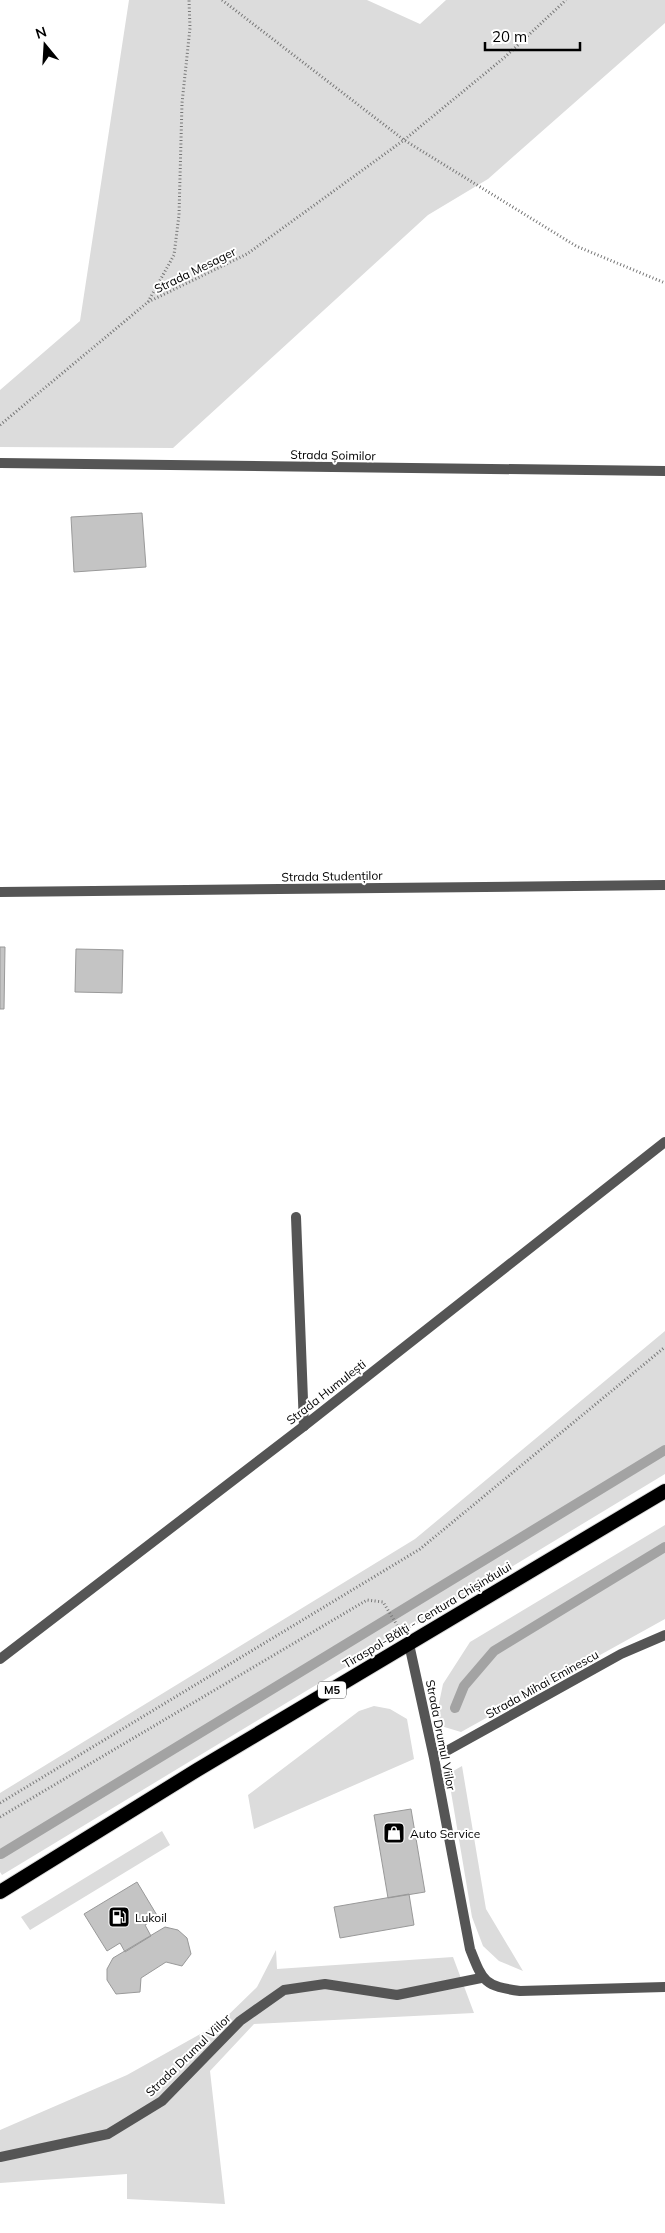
<svg xmlns="http://www.w3.org/2000/svg" width="665" height="2233" viewBox="0 0 665 2233" font-family="Mulish,sans-serif">
  <rect width="100%" height="100%" fill="#fff"/>
  <path fill="#dcdcdc" d="M129 0H367L420 24 446 0H665V23L488 179 428 215 173 448 0 447V390L80 321Z
    M665 1331V1474L2 1875 0 1872V1793L415 1539Z
    M665 1525V1619L461 1732 441 1726 437 1713 443 1684 470 1642Z
    M374 1706 390 1709 407 1719 414 1759 254 1829 248 1795 359 1711Z
    M462 1766 486 1909 523 1971 499 1961 483 1946 472 1917 448 1774Z
    M162 1831 170 1845 30 1930 21 1917Z
    M276 1950 277 1969 453 1957 474 2013 254 2024 210 2071 225 2204 127 2199V2174L0 2183V2130L127 2075 220 2023 257 1987Z"/>
  <g fill="none" stroke-linecap="round" stroke-linejoin="round">
    <path stroke="#a3a3a3" stroke-width="10" d="M455 1708 464 1686 494 1651 665 1547
      M1 1854 665 1450"/>
  </g>
  <path fill="#c4c4c4" stroke="#999" d="M142 513 146 567 74 572 71 517Z
    M0 947H5L4 1009H0Z
    M76 949 123 950 122 993 75 992Z
    M411 1809 425 1892 388 1898 374 1815Z
    M137 1882 158 1917 145 1925 151 1936 125 1952 120 1943 107 1951 84 1914Z
    M409 1894 414 1925 340 1938 334 1907Z
    M165 1927 178 1930 187 1938 191 1954 182 1966 166 1962 141 1978 140 1992 116 1994 107 1980V1969L113 1958Z"/>
  <g fill="none" stroke-linecap="round" stroke-linejoin="round">
    <g stroke="#dbdbdb" stroke-width="16">
      <path id="trunk" d="M0 1892 197 1770 665 1491"/>
    </g>
    <path stroke="#777" stroke-width="3" stroke-dasharray="1 2.5" stroke-linecap="butt" d="M222 0 404 140 576 246 665 283
      M148 302 174 255 179 215 182 103 190 28 189 0
      M0 425 148 302 247 254 404 140 505 57 566 0
      M0 1803 420 1549 665 1347
      M0 1817 367 1600 383 1602 397 1625"/>
    <path stroke="#555" stroke-width="10" d="M296 1217 304 1426
      M0 2157 108 2134 162 2101 240 2021 284 1990 325 1984 397 1995 481 1978"/>
    <path stroke="#555" stroke-width="10" d="M0 463 665 471
      M0 892 665 885
      M409 1644 434 1758 470 1949C483 1982 484 1986 520 1991L665 1987
      M0 1659 304 1426 665 1142
      M434 1758 621 1654 665 1635"/>
    <use href="#trunk" stroke="#000" stroke-width="14"/>
  </g>
  <defs>
    <g id="shop-square" transform="scale(1.125)"><rect x="-9" y="-9" width="18" height="18" rx="4" fill="#000" stroke="#fff"/><path d="M-5-2.5h2.3a2.7 3.5 0 0 1 5.4 0H5L5.5 6h-11ZM-1.5-2.5h3a1.5 2.3 0 0 0-3 0Z" fill="#fff"/></g>
    <g id="fuel-square" transform="scale(1.125)"><rect x="-9" y="-9" width="18" height="18" rx="4" fill="#000" stroke="#fff"/><path d="M-5.5-6h7V0h2V4h1.3V-2.5L3-4.5l.8-.8L6-3V5H2.5V1h-1V6h-7ZM-4.2-4.7v3.2H.2V-4.7Z" fill="#fff"/></g>
  </defs>
  <g fill-rule="evenodd">
    <use href="#shop-square" x="394" y="1833"/>
    <use href="#fuel-square" x="119" y="1917"/>
  </g>
  <g text-anchor="middle" dominant-baseline="central" stroke-width="4" stroke-linejoin="round" paint-order="stroke">
    <rect fill="#fff" stroke="#4c4c4c" stroke-width="1" x="318" y="1681.5" width="28" height="17" rx="4"/>
    <g font-size="11" font-weight="bold" fill="#000">
      <text x="332" y="1690">M5</text>
    </g>
    <g font-size="12" fill="#000" stroke="#fff">
      <text transform="translate(195 270) rotate(-26)">Strada Mesager</text>
      <text transform="translate(333 455) rotate(1)">Strada Șoimilor</text>
      <text transform="translate(332 876) rotate(-1)">Strada Studenților</text>
      <text transform="translate(326 1392) rotate(-38)">Strada Humulești</text>
      <text transform="translate(427 1615) rotate(-31)">Tiraspol-Bălţi - Centura Chișinăului</text>
      <text transform="translate(542 1684) rotate(-29)">Strada Mihai Eminescu</text>
      <text transform="translate(441 1735) rotate(79)">Strada Drumul Viilor</text>
      <text transform="translate(188 2055) rotate(-44)">Strada Drumul Viilor</text>
    </g>
    <g font-size="12" fill="#000" stroke="#fff" text-anchor="start">
      <text x="410" y="1833">Auto Service</text>
      <text x="135" y="1917">Lukoil</text>
    </g>
  </g>
  <g transform="translate(45 45) rotate(342)" stroke="#ffffff" stroke-width="4" paint-order="stroke">
  <path d="M0-4L9 19L0 12L-9 19Z" fill="#000000"/>
  <text y="-8" font-size="14" font-weight="bold" text-anchor="middle" fill="#000000">N</text>
  </g>
  <path d="M485 42v8h95v-8" fill="none" stroke="#000000" stroke-width="2.5"/>
  <text x="492" y="42" font-size="15" fill="#000000" stroke="#ffffff" stroke-width="4" paint-order="stroke">20 m</text>
</svg>
